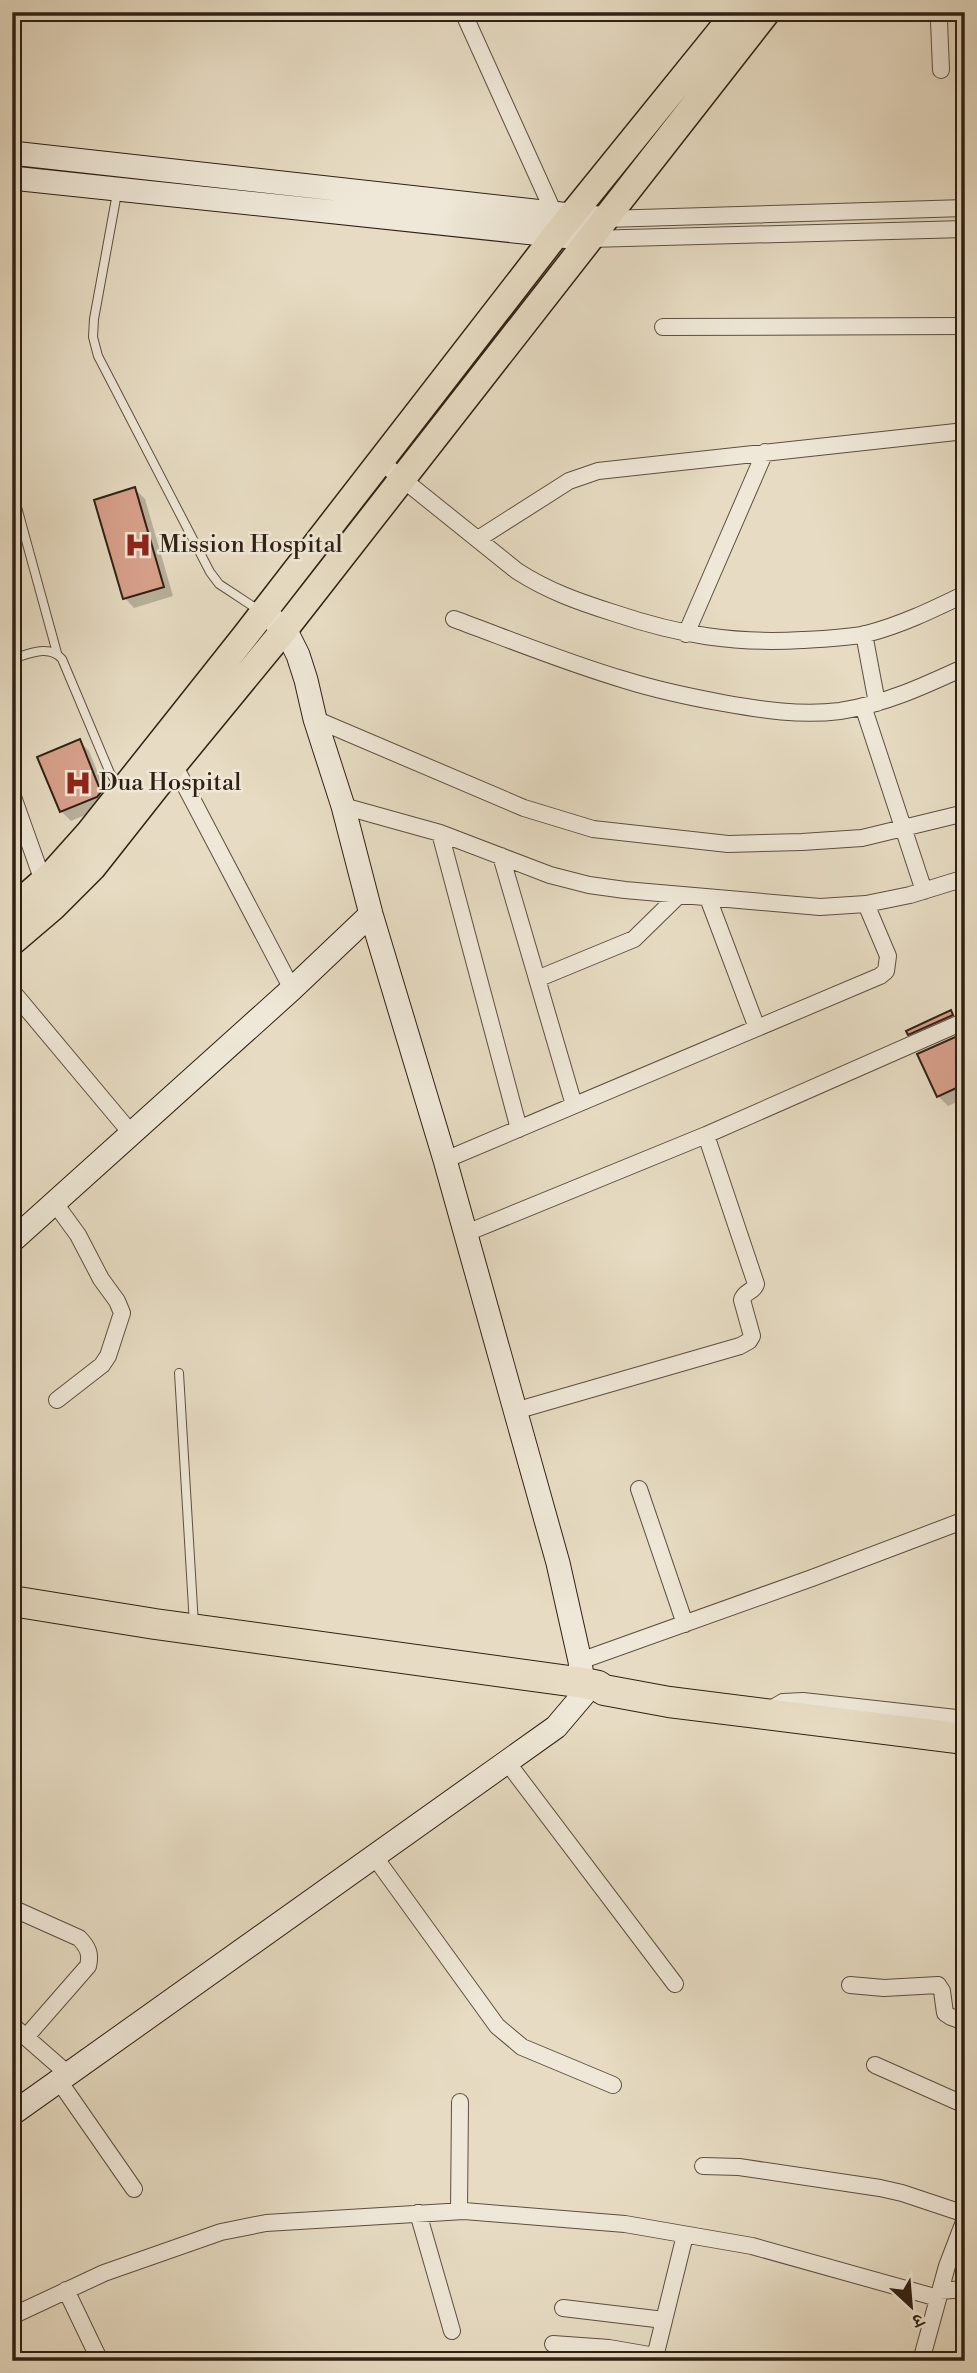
<svg xmlns="http://www.w3.org/2000/svg" width="977" height="2373" viewBox="0 0 977 2373" font-family="'Libre Bodoni','Noto Serif Devanagari',serif">
  <rect width="100%" height="100%" fill="#e7dcc3"/>
  <filter id="stains"><feTurbulence type="fractalNoise" baseFrequency=".00286" numOctaves="4"/><feColorMatrix values="0 0 0 0 .2 0 0 0 0 .09 0 0 0 0 .02 0 0 0 .5 -.17"/></filter>
  <radialGradient id="worn" r=".72"><stop offset=".6" stop-color="#630" stop-opacity="0"/><stop offset="1" stop-color="#630" stop-opacity=".3"/></radialGradient>
  <path fill="#0003" d="M135 489 145 499 173 596 134 608 125 598Z
    M79 741 89 751 110 803 107 806 71 821 61 811Z
    M950 1012 960 1022 919 1044 909 1034Z
    M961 1036 965 1039V1098L948 1106 938 1096Z"/>
  <path fill="#d8a18c" stroke="#302013" stroke-width="2" d="M135 487 164 587 123 599 94 500Z
    M80 739 101 792 97 797 60 812 37 757Z
    M951 1010 953 1015 908 1035 906 1031Z
    M962 1034 965 1040V1084L937 1097 917 1054Z"/>
  <g fill="none" stroke-linecap="round" stroke-linejoin="round">
    <g stroke="#5e4f3f" stroke-width="10">
      <path id="lane" d="M117 193 94 319 93 337 98 356 210 572 219 584 260 611
        M12 489 57 653
        M12 659C29 654 49 644 62 659L110 773 121 788
        M964 1362 965 1364
        M179 1373 194 1625"/>
    </g>
    <g stroke="#5e4f3f" stroke-width="18">
      <path id="street" d="M463 12 554 213
        M936 12 939 21 941 70
        M606 219 965 208
        M590 239 965 229
        M663 327 965 326
        M380 461 517 571C548 591 579 602 614 613 679 635 734 644 802 640 823 639 846 638 866 634 901 625 932 610 965 594
        M478 539 569 481 598 471 965 431
        M454 619C511 640 567 663 625 680 657 690 690 697 723 703 762 710 801 716 840 711 885 704 924 686 965 667
        M686 634 765 452
        M864 634 877 703
        M863 706 924 891
        M315 719 524 808 593 829 728 844 802 842 862 838 965 813
        M171 759 292 989
        M12 794 43 881 48 886
        M343 806 440 833 550 875 589 885 625 890 820 907 866 904 910 895 965 878
        M440 833 519 1129
        M501 856 574 1105
        M708 898 757 1028
        M537 979 634 939 679 895
        M12 991 131 1133
        M445 1160 880 976 886 971 888 956 866 904
        M54 1202 78 1235 101 1279 117 1301 122 1313 108 1356 102 1365 57 1400
        M464 1234 706 1135 965 1021
        M515 1411 740 1346 749 1341 752 1336 742 1300C744 1291 754 1292 756 1284L706 1135
        M639 1489 685 1624
        M580 1661 812 1578 965 1520
        M771 1709 783 1702 803 1701 965 1719
        M507 1762 675 1984
        M374 1856 497 2026 522 2047 613 2085
        M12 1908 79 1938C88 1947 91 1954 88 1966L26 2037
        M850 1985 884 1988 938 1985 942 1991 945 2013 951 2017 965 2022
        M12 2025 68 2074
        M875 2065 965 2105
        M59 2081 134 2189
        M703 2166 739 2167 880 2188 902 2193 965 2214
        M459 2211 460 2102
        M418 2213 452 2331
        M66 2290 100 2361
        M940 2291 965 2289
        M563 2308 664 2320
        M12 2316 104 2273 221 2232 266 2223 464 2211 625 2224 752 2246 938 2298
        M553 2344 609 2348 655 2356
        M654 2361 685 2235
        M921 2361 947 2266 965 2219"/>
    </g>
    <g stroke="#302013" stroke-width="25">
      <path id="secondary" d="M12 153 606 219
        M12 178 590 239
        M12 1241 292 989 371 914
        M12 2114 556 1727 584 1694 580 1661 558 1563 445 1160 371 914 343 806 315 719 306 680 298 655 285 629 263 612"/>
    </g>
    <g stroke="#302013" stroke-width="29">
      <path id="primary" d="M12 909 54 872 88 834 245 636 554 237 736 12
        M12 942 53 907 93 867 175 763 285 629 767 12"/>
    </g>
    <g stroke="#302013" stroke-width="32">
      <path id="highway" d="M12 1601 155 1624 584 1683 598 1686 604 1690 669 1702 965 1739"/>
    </g>
    <use href="#lane" stroke="#efe8d8" stroke-width="8"/>
    <use href="#street" stroke="#efe8d8" stroke-width="16"/>
    <use href="#secondary" stroke="#efe8d8" stroke-width="23"/>
    <use href="#primary" stroke="#e7dcc3" stroke-width="26"/>
    <use href="#highway" stroke="#e7dcc3" stroke-width="30"/>
  </g>
  <defs>
    <g id="hospital-bare" transform="scale(2.1)"><path d="M-5-5h3v3.5h4V-5h3V5h-3V1.5h-4V5h-3Z" fill="#8f2418" stroke="#efe8d8" stroke-width="2.5" paint-order="stroke"/></g>
  </defs>
  <g fill-rule="evenodd">
    <use href="#hospital-bare" x="138" y="545"/>
    <use href="#hospital-bare" x="78" y="783"/>
  </g>
  <g text-anchor="middle" dominant-baseline="central" stroke-width="5" stroke-linejoin="round" paint-order="stroke">
    <g font-size="24" fill="#302013" stroke="#efe8d8" text-anchor="start">
      <text x="159" y="545">Mission Hospital</text>
      <text x="99" y="783">Dua Hospital</text>
    </g>
  </g>
  <rect width="977" height="2373" fill="none" stroke="#e7dcc3" stroke-width="42"/>
  <rect x="14" y="14" width="949" height="2345" fill="none" stroke="#302013" stroke-width="3.5"/>
  <rect x="21" y="21" width="935" height="2331" fill="none" stroke="#302013" stroke-width="2"/>
  <g transform="translate(911 2306) rotate(154)" stroke="#efe8d8" stroke-width="5" paint-order="stroke">
  <path d="M0-5L12 26L0 18L-12 26Z" fill="#302013"/>
  <text y="-10" font-size="19" font-weight="bold" text-anchor="middle" fill="#302013">उ</text>
  </g>
  <rect width="100%" height="100%" filter="url(#stains)"/>
  <rect width="100%" height="100%" fill="url(#worn)"/>
</svg>
